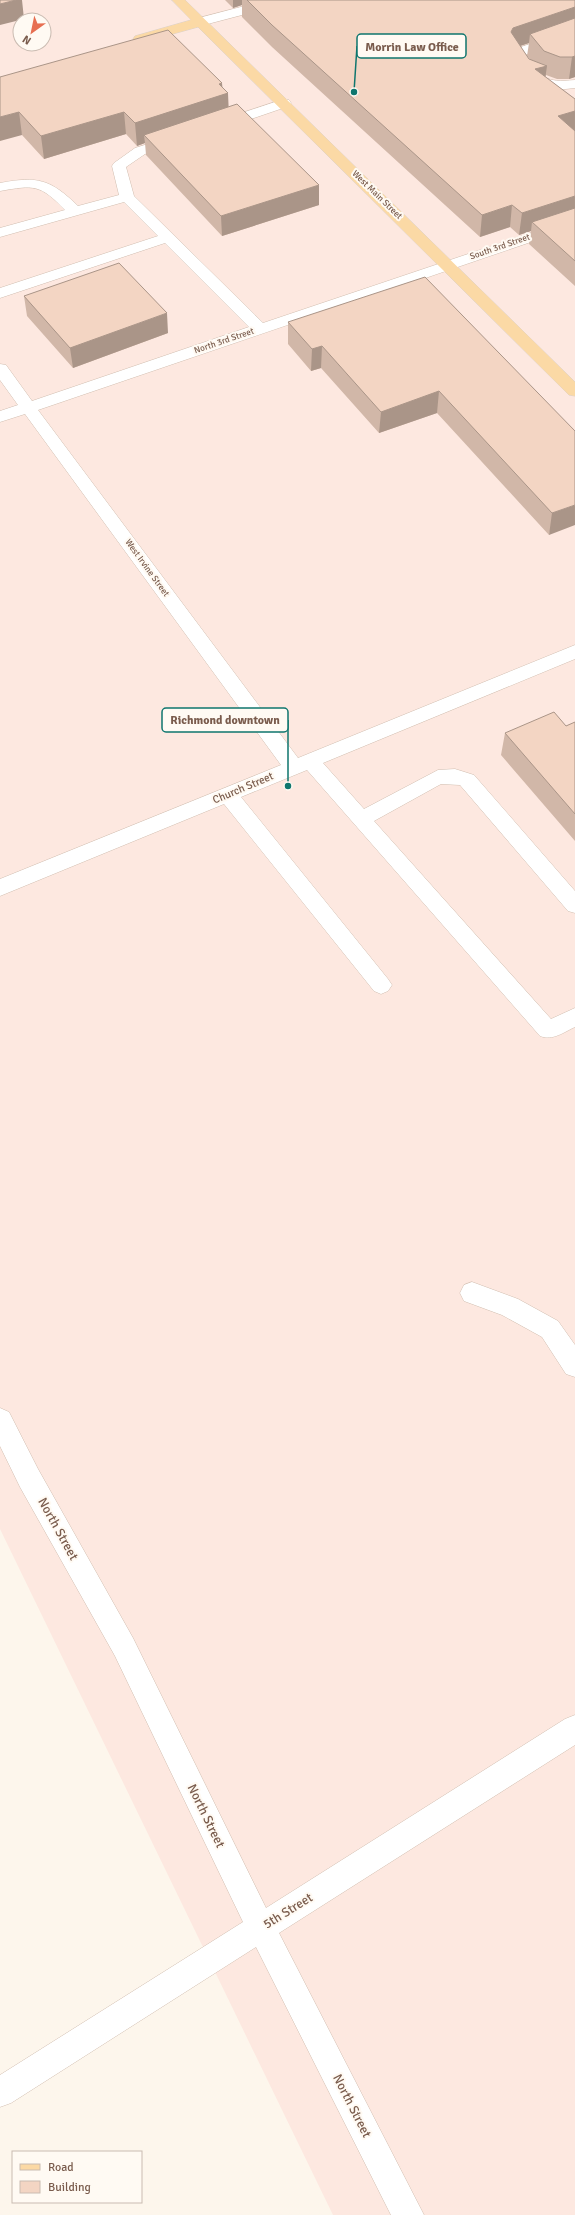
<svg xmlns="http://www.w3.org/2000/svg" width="575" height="2215" viewBox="0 0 575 2215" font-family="Signika,sans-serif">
  <rect width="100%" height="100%" fill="#fdf6ec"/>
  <path fill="#fde8e0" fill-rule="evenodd" d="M0 0H575V2215H333L0 1529ZM20 20H44V44H20Z"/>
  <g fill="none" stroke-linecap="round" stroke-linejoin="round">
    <g stroke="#d1beb0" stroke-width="1">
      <path id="minor" d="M268 0H289L288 3 200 26 193 22 195 19Z
        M575 29V37L525 55C541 78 545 83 575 80V88L556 90 528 80 510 53 512 50Z
        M284 99 289 100 291 103 289 106 225 128 220 129 213 125 215 122Z
        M174 136 179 137 181 140 179 143 145 154 126 167 134 196 263 323 575 218V227L38 410 298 758 575 645V659L323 763 364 809 438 770 455 769 474 775 575 891V913L568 911 460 785 441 784 374 821 551 1019 575 1008V1027C564 1032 553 1041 540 1036L307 770 241 797 388 979 392 985 388 991 381 994 374 991 224 804 0 896V879L281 765 25 414 0 422V411L18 405 0 380V364L6 365 32 401 249 327 165 243 0 298V288L158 236 124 202 0 237V228L65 210C40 184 34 185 0 191V183C38 176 50 179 78 206L119 195 112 166 114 163 135 148Z
        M472 1282 518 1299 558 1321 575 1345V1377L566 1374 542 1337 502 1315 464 1301 460 1293 464 1285Z
        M0 1408 9 1412 38 1469 133 1638 266 1908 565 1719 575 1715V1745L279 1933 424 2215H391L256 1947 11 2103 0 2107V2075L243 1922 115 1656 20 1487 0 1446Z"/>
    </g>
    <g stroke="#dad1cd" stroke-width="1">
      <path id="major" d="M172 0H185L575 382V396L569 395 198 27 140 43 135 42 133 39 135 36 191 20Z"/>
    </g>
    <use href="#minor" fill="#fff" fill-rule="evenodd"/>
    <use href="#major" fill="#fbd9a5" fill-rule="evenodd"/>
  </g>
  <path fill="#d1b7a8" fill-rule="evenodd" d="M225 0H575V77L569 79H557L546 75 545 77 575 99V286L529 244 531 231 519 235 510 227 480 237 272 47 242 17V5L233 8ZM529 43 527 56 530 59H529L520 46Z
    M0 77 223 88 228 107 319 205 222 236 146 155 145 143 137 146 126 134 44 159 22 135Z
    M24 296 168 333 73 368 27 316Z
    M288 322 575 431 549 535 437 413 379 433 321 368 311 371 288 344Z
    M575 722V841L501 755 505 733 566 726Z"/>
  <path fill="#aa9588" d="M16 0H22L24 19 0 25V4Z
    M233 0H242V5L233 8Z
    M575 7V28L530 34 529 43 511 49V32L513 28Z
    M575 56V77L569 79 572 57Z
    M547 66 544 87 535 69Z
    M222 83 223 94 228 93 229 116 144 135 145 143 137 146 135 123 219 84Z
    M575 111V132L558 116Z
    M19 112 22 135 0 141V117Z
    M124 112 126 134 44 159 41 136Z
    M319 185V205L222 236 221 216Z
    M575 196V217L532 222 531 231 519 235 522 213Z
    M512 205 510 227 480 237 482 215Z
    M167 313 168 333 73 368 70 348Z
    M322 346 321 368 311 371 312 349Z
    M439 391 437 413 379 433 381 412Z
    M575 505V525L549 535 552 513Z"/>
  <path fill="#f3d5c3" stroke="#aa9588" d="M0 0H16L0 4Z
    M247 0H575V7L513 28 511 32 529 59 547 66 535 69 575 99V111L558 116 575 131V196L522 213 512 205 482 215 272 25Z
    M575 18V56L572 57H560L544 51 530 34Z
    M168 30 222 83 219 84 228 93 135 123 124 112 41 136 19 112 0 117V77Z
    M237 104 319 185 221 216 144 135Z
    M575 208V261L532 222Z
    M119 263 167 313 70 348 24 296Z
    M425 277 575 431V505L552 513 439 391 381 412 322 346 312 349 288 322Z
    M554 712 566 726 575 722V814L505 733Z"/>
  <g text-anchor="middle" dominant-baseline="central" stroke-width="4" stroke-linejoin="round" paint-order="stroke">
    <g font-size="9" fill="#7a5c4d" stroke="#fffaf3">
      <text transform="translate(377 195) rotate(44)">West Main Street</text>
      <text transform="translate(500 247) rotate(-19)">South 3rd Street</text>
      <text transform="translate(224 341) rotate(-19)">North 3rd Street</text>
      <text transform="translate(147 568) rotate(54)">West Irvine Street</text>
    </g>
    <g font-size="11" fill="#7a5c4d" stroke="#fffaf3">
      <text transform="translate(243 788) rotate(-23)">Church Street</text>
    </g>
    <g font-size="13" fill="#7a5c4d" stroke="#fffaf3">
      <text transform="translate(58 1529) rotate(61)">North Street</text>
      <text transform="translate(206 1816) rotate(64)">North Street</text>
      <text transform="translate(288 1911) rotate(-32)">5th Street</text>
      <text transform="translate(352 2106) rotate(63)">North Street</text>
    </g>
  </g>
  <path fill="none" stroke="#0f766e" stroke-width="1.5" d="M354 92L357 46M288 786L288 720"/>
  <g fill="#0f766e" stroke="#fffaf3" stroke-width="1.5">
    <circle cx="354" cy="92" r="4"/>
    <circle cx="288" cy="786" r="4"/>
  </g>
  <g fill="#fffaf3" stroke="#0f766e" stroke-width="1.5">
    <rect x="357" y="34" width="109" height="24" rx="4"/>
    <rect x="162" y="708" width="126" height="24" rx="4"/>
  </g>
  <g font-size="12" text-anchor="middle" font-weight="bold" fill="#7a5c4d">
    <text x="412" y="51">Morrin Law Office</text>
    <text x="225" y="724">Richmond downtown</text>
  </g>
  <rect x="12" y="2151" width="130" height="52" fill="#fffaf3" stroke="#cabbb1"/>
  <rect x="20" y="2164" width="20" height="6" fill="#fbd9a5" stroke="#cabbb1"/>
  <text x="48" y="2171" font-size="12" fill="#7a5c4d">Road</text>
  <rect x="20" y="2181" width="20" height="12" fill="#f3d5c3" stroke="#cabbb1"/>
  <text x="48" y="2191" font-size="12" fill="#7a5c4d">Building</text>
  <g transform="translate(32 32) rotate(213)"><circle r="19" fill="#fffaf3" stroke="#cabbb1"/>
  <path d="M0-3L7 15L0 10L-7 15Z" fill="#e76f51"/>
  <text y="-6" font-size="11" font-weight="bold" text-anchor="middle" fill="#7a5c4d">N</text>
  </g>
</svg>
